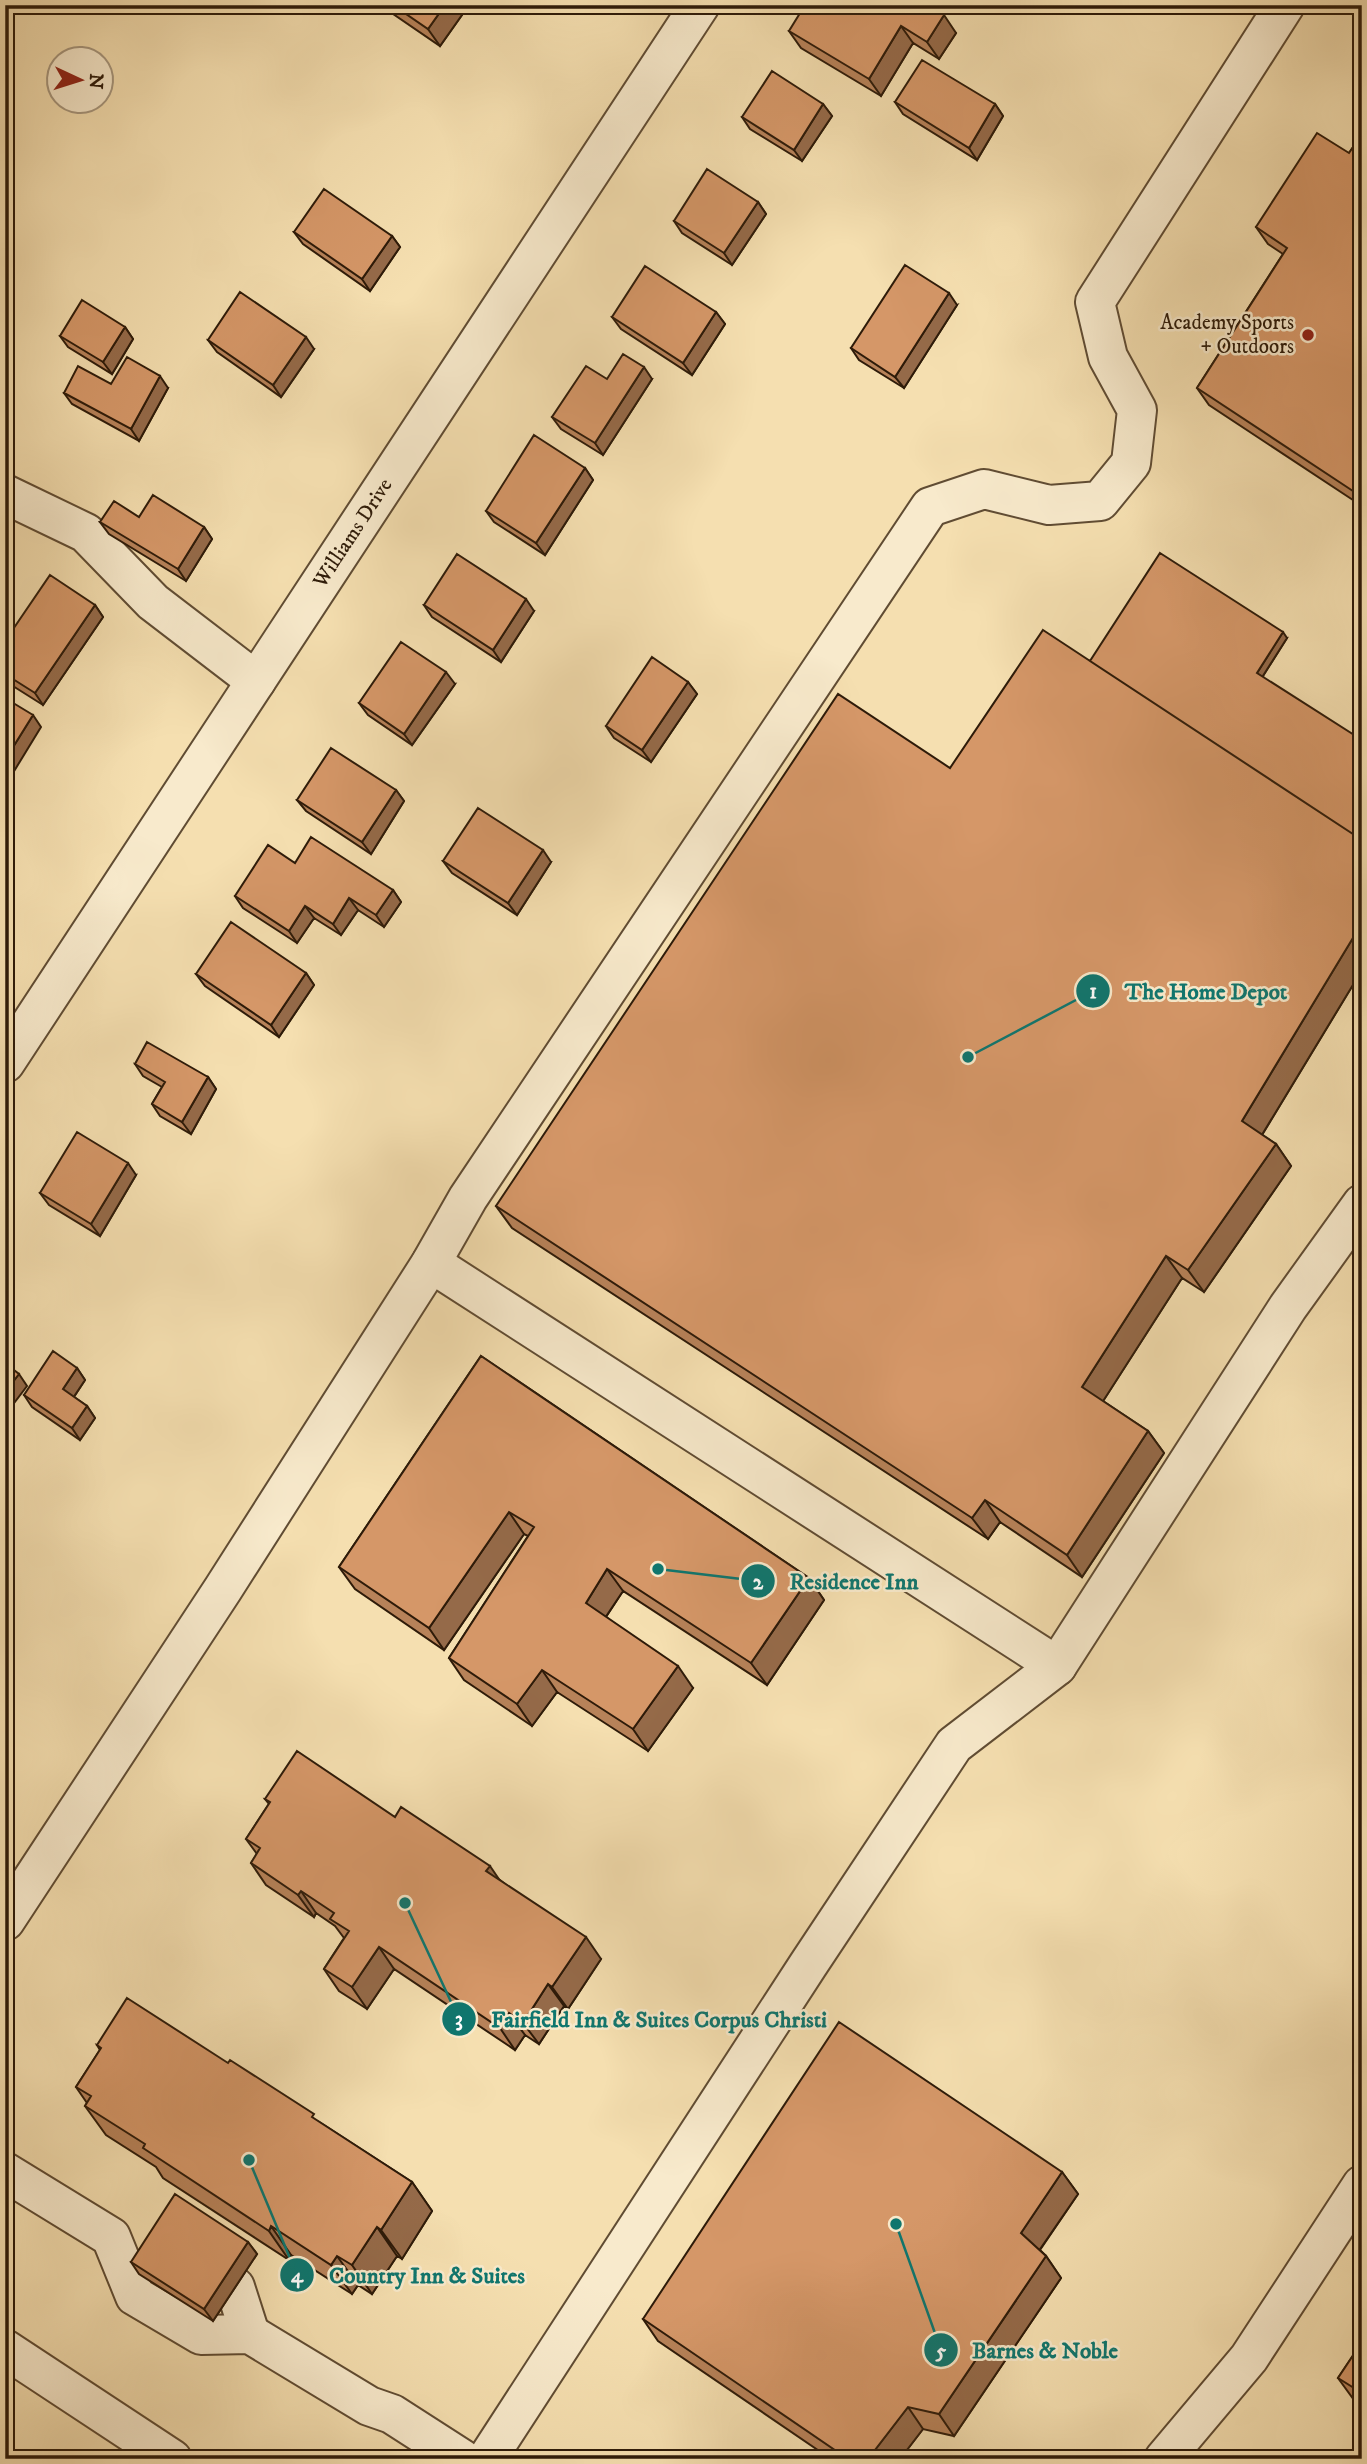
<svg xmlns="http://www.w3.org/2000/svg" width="1367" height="2464" viewBox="0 0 1367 2464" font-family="'IM FELL DW Pica',serif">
  <rect width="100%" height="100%" fill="#f5dfb0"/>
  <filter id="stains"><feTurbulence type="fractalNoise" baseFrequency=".00286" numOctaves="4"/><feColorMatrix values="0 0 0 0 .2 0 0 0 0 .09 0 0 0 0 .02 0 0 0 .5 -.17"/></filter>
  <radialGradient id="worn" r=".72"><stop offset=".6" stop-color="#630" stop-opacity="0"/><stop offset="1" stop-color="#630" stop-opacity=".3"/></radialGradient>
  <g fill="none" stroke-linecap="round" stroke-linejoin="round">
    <g stroke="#604c33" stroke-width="42">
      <g id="minor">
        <path d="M5 494 86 533 153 602 256 681"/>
        <path id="s1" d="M5 1063 700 5"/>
        <path d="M431 1263 1057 1666"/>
        <path d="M5 1921 223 1589 431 1263 468 1198 930 507 984 489 1049 505 1100 501 1131 463 1137 410 1108 357 1095 302 1285 5"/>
        <path d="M5 2172 111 2237 135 2296 201 2335 250 2334 369 2406 392 2414 462 2459"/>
        <path d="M235 2287 250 2334"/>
        <path d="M5 2349 172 2459"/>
        <path d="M487 2459 808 1965 954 1745 1057 1666 1288 1307 1362 1204"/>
        <path d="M1164 2459 1249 2358 1362 2185"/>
      </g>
    </g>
    <use href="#minor" stroke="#f8eacc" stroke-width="38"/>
  </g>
  <path fill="#b78259" stroke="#2e1b09" stroke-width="2" d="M380 5H469L440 46Z
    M933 9 956 33 939 59 913 43 881 96 801 48 789 31Z
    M895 102 995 104 1003 116 977 160 903 114Z
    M823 104 832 116 802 161 750 129 742 117Z
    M1362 134V506L1209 405 1197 388 1283 254 1268 244 1256 227 1349 153Z
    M758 202 766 214 732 265 682 233 674 221Z
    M294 232 392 236 400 247 370 291 303 244Z
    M957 305 904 388 859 360 851 348Z
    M716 312 725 324 692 375 621 329 612 317Z
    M125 327 133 339 112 374 68 347 60 336Z
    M208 340 314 349 281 397 217 352Z
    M607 379H652L603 455 561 429 552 417Z
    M111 384 168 388 139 441 72 404 64 393Z
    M585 468 593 480 545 555 494 522 486 511Z
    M100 522 204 527 212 539 186 581 109 534Z
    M95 605 103 617 43 705 5 681V641Z
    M424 605 534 611 501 662 432 617Z
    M1287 638 1263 676 1362 970 1262 1135 1276 1144 1291 1166 1204 1292 1182 1278 1103 1401 1148 1431 1164 1453 1082 1577 1000 1522 988 1539 512 1228 496 1206 950 768 1090 661Z
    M688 682 697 694 651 762 614 738 606 726Z
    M455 684 412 745 368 715 359 703Z
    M396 790 404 801 371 854 306 811 297 800Z
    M443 861 551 862 517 915 452 873Z
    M295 863 393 890 401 902 384 927 358 910 341 935 314 918 297 943 243 908 235 896Z
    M306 973 314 985 279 1037 205 986 196 974Z
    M135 1064 208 1077 216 1089 191 1134 160 1116 152 1104 162 1087 143 1076Z
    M136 1175 100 1236 49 1205 40 1193Z
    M481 1356 809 1578 824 1600 767 1685 623 1591 606 1617 693 1688 648 1751 557 1692 532 1726 464 1680 449 1658 528 1536 524 1534 444 1650 355 1589 339 1567Z
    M77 1368 85 1380 74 1397 87 1406 95 1418 80 1440 32 1407 24 1395Z
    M265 1799 395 1817 500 1880 601 1959 568 2009 564 2006 539 2044 525 2035 515 2050 394 1969 367 2009 339 1991 324 1969 344 1938 335 1926 316 1913 314 1917 266 1885 251 1863 257 1854 246 1839 269 1804Z
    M97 2045 319 2122 412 2182 432 2211 402 2259 397 2256 372 2294 358 2285 352 2294 291 2255 289 2260 163 2178 156 2167 106 2135 85 2106 87 2103 76 2087 100 2050Z
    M1062 2172 1078 2194 1040 2250 1046 2256 1061 2278 954 2436 923 2429 900 2459H831L658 2341 643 2319Z
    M248 2242 257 2254 213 2321 139 2274 131 2262Z
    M1362 2342V2405L1354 2400 1338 2378Z"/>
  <path fill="#956a49" stroke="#2e1b09" stroke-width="2" d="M445 5H469L440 46 428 29Z
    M944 15 956 33 939 59 927 42Z
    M901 26 913 43 881 96 869 79Z
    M823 104 832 116 802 161 794 150Z
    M995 104 1003 116 977 160 969 148Z
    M758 202 766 214 732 265 724 253Z
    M392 236 400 247 370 291 362 279Z
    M949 293 957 305 904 388 895 377Z
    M716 312 725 324 692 375 683 363Z
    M125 327 133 339 112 374 103 362Z
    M306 337 314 349 281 397 273 385Z
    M644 367 652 379 603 455 595 443Z
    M160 376 168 388 139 441 131 429Z
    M585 468 593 480 545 555 536 543Z
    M204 527 212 539 186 581 178 569Z
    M526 599 534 611 501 662 493 650Z
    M95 605 103 617 43 705 35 693Z
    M1283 632 1287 638 1261 679 1257 673Z
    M446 672 455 684 412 745 404 734Z
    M688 682 697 694 651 762 642 750Z
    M33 715 41 727 5 786V760Z
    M396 790 404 801 371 854 362 842Z
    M543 850 551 862 517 915 508 903Z
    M393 890 401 902 384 927 376 915Z
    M349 898 358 910 341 935 333 924Z
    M305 906 314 918 297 943 289 931Z
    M1362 923V970L1257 1143 1242 1121Z
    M306 973 314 985 279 1037 271 1025Z
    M208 1077 216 1089 191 1134 182 1122Z
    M1276 1144 1291 1166 1204 1292 1188 1270Z
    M128 1163 136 1175 100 1236 91 1224Z
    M1166 1256 1182 1278 1098 1409 1082 1387Z
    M77 1368 85 1380 71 1401 63 1389Z
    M19 1374 27 1386 5 1415V1392Z
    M87 1406 95 1418 80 1440 72 1428Z
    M1148 1431 1164 1453 1082 1577 1067 1555Z
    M985 1500 1000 1522 988 1539 972 1518Z
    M509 1512 524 1534 444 1650 429 1628Z
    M607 1569 623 1591 601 1624 586 1603Z
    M809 1578 824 1600 767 1685 751 1663Z
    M678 1666 693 1688 648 1751 633 1729Z
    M542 1670 557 1692 532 1726 517 1704Z
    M490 1866 505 1888 486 1871Z
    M301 1891 316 1913 314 1917 298 1895Z
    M586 1937 601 1959 568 2009 552 1987Z
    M379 1947 394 1969 367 2009 352 1987Z
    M548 1984 564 2006 539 2044 523 2023Z
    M509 2013 525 2035 515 2050 500 2028Z
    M1062 2172 1078 2194 1036 2255 1021 2233Z
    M412 2182 432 2211 402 2259 381 2230Z
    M271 2226 291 2255 289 2260 269 2231Z
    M377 2227 397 2256 372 2294 352 2265Z
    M248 2242 257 2254 213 2321 204 2309Z
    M337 2256 358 2285 352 2294 331 2265Z
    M1046 2256 1061 2278 954 2436 939 2414Z
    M908 2407 923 2429 900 2459H868Z"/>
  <path fill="#d59768" stroke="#2e1b09" stroke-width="2" d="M393 5H445L428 29Z
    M805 5H927L944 15 927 42 901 26 869 79 789 31Z
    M922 60 995 104 969 148 895 102Z
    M772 71 823 104 794 150 742 117Z
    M1317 133 1349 153 1362 134V497L1197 388 1287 248 1256 227Z
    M707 169 758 202 724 253 674 221Z
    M324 189 392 236 362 279 294 232Z
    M905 265 949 293 895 377 851 348Z
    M645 266 716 312 683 363 612 317Z
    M240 292 306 337 273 385 208 340Z
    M82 300 125 327 103 362 60 336Z
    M623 354 644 367 595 443 552 417 586 366 607 379Z
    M127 357 160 376 131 429 64 393 78 366 111 384Z
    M534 435 585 468 536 543 486 511Z
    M153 495 204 527 178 569 100 522 114 501 139 517Z
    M1160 553 1283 632 1257 673 1362 740V840L1090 661Z
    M457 554 526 599 493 650 424 605Z
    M50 575 95 605 35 693 5 674V641Z
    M1043 630 1362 840V923L1242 1121 1276 1144 1188 1270 1166 1256 1082 1387 1148 1431 1067 1555 985 1500 972 1518 496 1206 838 694 950 768Z
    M401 642 446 672 404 734 359 703Z
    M652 657 688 682 642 750 606 726Z
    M5 698 33 715 5 760Z
    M331 748 396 790 362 842 297 800Z
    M478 808 543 850 508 903 443 861Z
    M311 837 393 890 376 915 349 898 333 924 305 906 289 931 235 896 268 845 295 863Z
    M231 922 306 973 271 1025 196 974Z
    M147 1042 208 1077 182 1122 152 1104 165 1082 135 1064Z
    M77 1132 128 1163 91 1224 40 1193Z
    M53 1351 77 1368 63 1389 87 1406 72 1428 24 1395Z
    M481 1356 809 1578 751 1663 607 1569 586 1603 678 1666 633 1729 542 1670 517 1704 449 1658 534 1527 509 1512 429 1628 339 1567Z
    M5 1363 19 1374 5 1392Z
    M297 1751 395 1817 401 1807 490 1866 486 1871 586 1937 552 1987 548 1984 523 2023 509 2013 500 2028 379 1947 352 1987 324 1969 349 1931 330 1919 334 1913 301 1891 298 1895 251 1863 260 1848 246 1839 270 1802 265 1799Z
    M127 1998 228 2063 230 2060 314 2114 312 2117 412 2182 381 2230 377 2227 352 2265 337 2256 331 2265 271 2226 269 2231 143 2148 145 2144 85 2106 91 2096 76 2087 101 2048 97 2045Z
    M839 2022 1062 2172 1021 2233 1046 2256 939 2414 908 2407 868 2459H848L643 2319Z
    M175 2194 248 2242 204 2309 131 2262Z
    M1362 2342V2393L1338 2378Z"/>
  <circle fill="#8f2418" stroke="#f8eacc" stroke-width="2.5" cx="1308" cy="335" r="7"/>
  <g text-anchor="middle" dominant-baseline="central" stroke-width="5" stroke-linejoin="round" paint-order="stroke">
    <g font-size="21" fill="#2e1b09" stroke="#f8eacc" text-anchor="end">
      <text x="1294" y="323">Academy Sports<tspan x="1294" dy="24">+ Outdoors</tspan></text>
    </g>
    <g font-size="21" fill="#2e1b09" stroke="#f8eacc">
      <text stroke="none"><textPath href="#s1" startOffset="634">Williams Drive</textPath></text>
    </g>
  </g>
  <path fill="none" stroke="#0f766e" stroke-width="2.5" d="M968 1057L1093 991M658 1569L758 1581M405 1903L459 2019M249 2160L297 2275M896 2224L941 2350"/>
  <g fill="#0f766e" stroke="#f8eacc" stroke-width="2.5">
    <circle cx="968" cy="1057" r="7"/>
    <circle cx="658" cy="1569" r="7"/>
    <circle cx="405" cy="1903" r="7"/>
    <circle cx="249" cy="2160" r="7"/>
    <circle cx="896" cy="2224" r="7"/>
    <circle cx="1093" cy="991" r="18"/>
    <circle cx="758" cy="1581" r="18"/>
    <circle cx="459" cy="2019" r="18"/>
    <circle cx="297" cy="2275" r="18"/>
    <circle cx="941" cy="2350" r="18"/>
  </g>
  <g font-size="21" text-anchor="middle" font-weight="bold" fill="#fff">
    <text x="1093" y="998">1</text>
    <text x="758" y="1589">2</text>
    <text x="459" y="2026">3</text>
    <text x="297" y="2282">4</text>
    <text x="941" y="2358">5</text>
  </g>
  <g font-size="23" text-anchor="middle" font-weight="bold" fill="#0f766e" stroke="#f8eacc" stroke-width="5" stroke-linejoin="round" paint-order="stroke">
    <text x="1206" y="999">The Home Depot</text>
    <text x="854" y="1589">Residence Inn</text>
    <text x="659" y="2027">Fairfield Inn &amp; Suites Corpus Christi</text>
    <text x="427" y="2283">Country Inn &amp; Suites</text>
    <text x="1045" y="2358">Barnes &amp; Noble</text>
  </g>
  <rect width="1367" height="2464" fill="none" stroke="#f5dfb0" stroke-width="28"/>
  <rect x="7" y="7" width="1353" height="2450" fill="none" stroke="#2e1b09" stroke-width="3.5"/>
  <rect x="14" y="14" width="1339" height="2436" fill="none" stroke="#2e1b09" stroke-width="2"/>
  <g transform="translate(80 80) rotate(94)"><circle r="33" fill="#f8eacc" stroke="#a7977e" stroke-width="2"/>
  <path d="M0-5L12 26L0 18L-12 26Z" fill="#8f2418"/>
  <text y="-10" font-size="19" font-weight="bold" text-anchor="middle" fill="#2e1b09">N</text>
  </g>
  <rect width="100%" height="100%" filter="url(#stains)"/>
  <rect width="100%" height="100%" fill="url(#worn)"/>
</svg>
